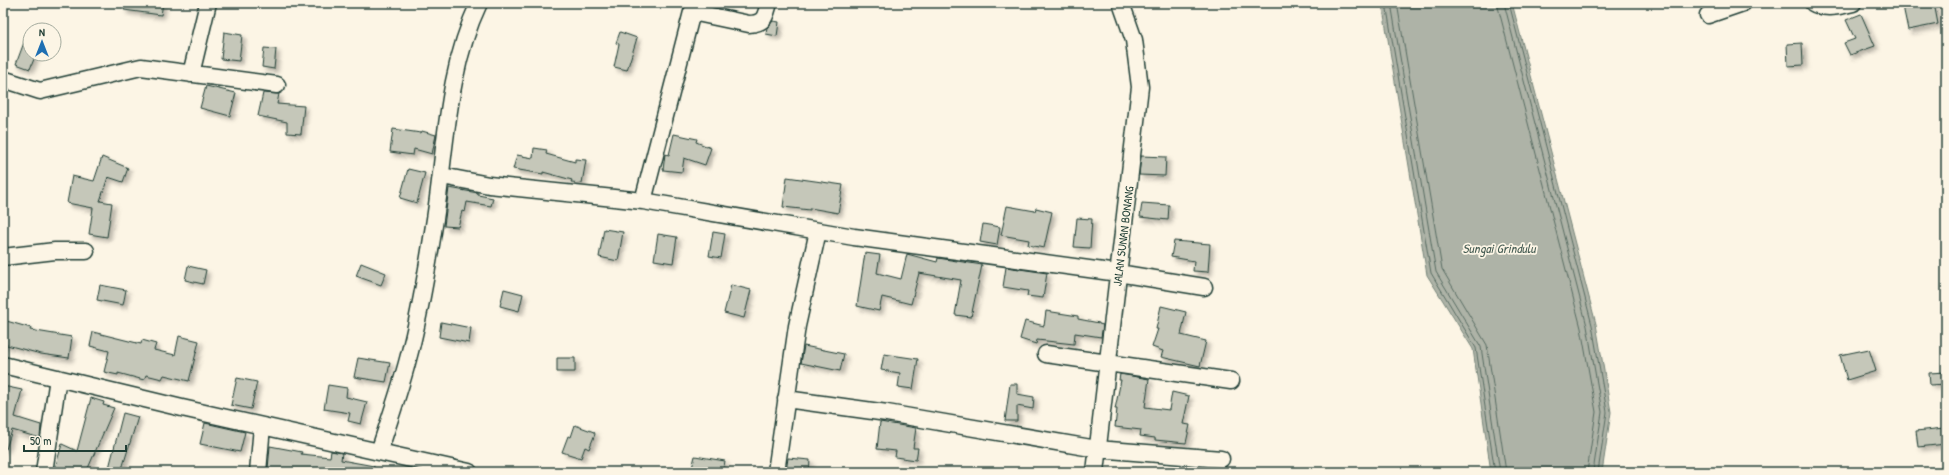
<svg xmlns="http://www.w3.org/2000/svg" width="1949" height="475" viewBox="0 0 1949 475" font-family="'Patrick Hand',sans-serif">
  <defs>
    <filter id="shadow"><feDropShadow dx="3.5" dy="3.5" stdDeviation="2" flood-color="#0004"/></filter>
  </defs>
  <rect width="100%" height="100%" fill="#fcf5e5"/>
  <filter id="ink" filterUnits="userSpaceOnUse"><feTurbulence type="fractalNoise" baseFrequency=".025" numOctaves="2"/><feDisplacementMap in="SourceGraphic" scale="8" xChannelSelector="R" yChannelSelector="G"/><feConvolveMatrix kernelMatrix="1 2 1 2 8 2 1 2 1" color-interpolation-filters="sRGB"/></filter>
  <g filter="url(#ink)">
    <path fill="#aeb3a7" stroke="#758479" d="M1382 3H1512L1596 324 1611 412 1602 472H1491L1473 349 1427 275Z"/>
    <g fill="none" stroke-linecap="round" stroke-linejoin="round">
      <path stroke="#586c62" stroke-width="1" d="M1386 3 1431 273 1476 348 1495 472
        M1391 3 1436 272 1481 347 1500 472
        M1397 3 1442 269 1487 345 1506 472
        M1497 3 1581 328 1596 412 1587 472
        M1504 3 1587 326 1602 412 1593 472
        M1509 3 1592 325 1607 412 1598 472"/>
    </g>
    <path fill="#c5c7b9" stroke="#1f3d34" filter="url(#shadow)" d="M124 3H163L161 15 124 10Z
      M1918 3H1934L1938 24 1908 30 1903 6Z
      M1861 14 1875 46 1850 55 1844 43 1855 39 1846 20Z
      M773 21 779 22 777 36 766 34 767 28Z
      M29 29 30 54H36L30 69 16 64Z
      M224 32 242 35 239 61 221 59Z
      M620 32 637 38 627 70 614 67 619 44 616 43Z
      M1802 43 1803 65 1788 66 1787 44Z
      M264 48 276 49 274 69 262 67Z
      M206 86 236 93 230 116 200 108Z
      M263 93 279 94 277 104 304 106 301 134 287 133V122L258 116Z
      M393 129 421 133 422 131 436 135 432 154 414 149 413 155 390 152Z
      M674 134 697 139 696 142 711 148 705 165 684 158 682 172 663 170 665 154 669 155Z
      M534 148 547 150 546 154 575 162V159L586 160 582 183 571 182 572 180 543 172V174L513 169 517 155 533 158Z
      M1141 156 1166 157 1165 176 1139 175Z
      M102 157 128 168 123 182 108 177 100 201 112 203 107 237 89 234 93 208 67 203 72 176 94 181Z
      M408 169 425 173 417 203 400 198Z
      M787 177 843 185 838 213 810 208V210L783 207Z
      M449 188 478 193V195L493 198 491 206 467 202 465 212 462 211 458 227 444 226Z
      M1142 203 1169 205 1168 220 1140 217Z
      M1007 206 1035 211 1036 208 1052 212 1044 248 1028 245 1029 240 1001 235Z
      M1077 218 1092 219 1090 248 1074 247Z
      M983 224 1000 227 997 245 980 242Z
      M604 229 623 232 618 261 599 257Z
      M713 232 725 234 721 258 709 256Z
      M658 234 677 237 673 263 654 260Z
      M1174 241 1210 244 1208 272 1193 271 1194 261 1171 257Z
      M865 253 880 255 877 273 901 279 907 254 937 262 938 258 982 265 971 317 955 315 961 280 919 273 911 304 882 297 879 311 857 306Z
      M361 263 386 273 381 285 356 276Z
      M188 266 206 270 203 284 185 280Z
      M1006 267 1047 273 1043 298 1027 296 1028 291 1003 287Z
      M100 285 126 290 123 305 97 300Z
      M731 285 751 290 744 318 724 313Z
      M504 289 523 294 519 311 500 306Z
      M1161 306 1186 312 1181 335 1206 341 1200 366 1161 357 1163 351 1152 347 1158 329H1156Z
      M1046 311 1078 316V319L1099 323V324L1103 325 1101 337 1075 333 1074 344 1037 340 1036 344 1020 339 1025 321 1044 326Z
      M3 320 31 328 30 330 72 337 69 358 41 354 3 344Z
      M441 322 471 328 469 343 439 337Z
      M93 332 141 344 142 340 156 344 154 350 175 355 179 336 199 341 189 381 164 375 162 379 146 375 144 380 118 373V375L104 372 109 351 90 346Z
      M804 346 844 354 840 371 801 363Z
      M1869 349 1876 371 1847 380 1840 355Z
      M884 354 918 359 913 389 898 387 900 373 881 370Z
      M358 358 390 363 386 382 354 377Z
      M557 358H575V372H557Z
      M1946 372V384L1930 385 1929 373Z
      M1120 374 1149 379 1145 407 1169 410 1172 392 1189 396 1183 424 1190 425 1186 443 1155 440V438L1140 436 1141 430 1115 427 1117 409H1115L1121 380H1119Z
      M237 378 257 382 251 409 231 405Z
      M1010 384H1017V394L1034 397 1033 409 1017 406V421H1005Z
      M328 385 347 388 346 397 367 402 361 424 348 421 350 413 324 409Z
      M3 386 22 390 15 417 41 425 40 438 12 430 6 449 3 448Z
      M91 398 104 402 103 405 114 408 89 466 86 472H54L62 444 77 451Z
      M123 413 138 417 121 472H108Z
      M880 422 916 428 913 448H918L916 460 895 457 896 451 877 449Z
      M205 423 245 432 240 452 200 444Z
      M575 425 594 432 595 434 589 449 585 447 581 458 562 452 568 436 571 437Z
      M1944 428 1946 444 1918 447 1916 431Z
      M270 446 302 452 301 454 330 457 331 451 342 453 341 460 374 466 373 472H289L268 469Z
      M695 456 725 461 723 472H691Z
      M788 458 810 460 809 472H786Z"/>
    <g fill="none" stroke-linecap="round" stroke-linejoin="round">
      <g stroke="#1f3d34" stroke-width="19">
        <path id="minor" d="M1813 3C1824 10 1841 6 1853 3
          M1708 15 1743 3
          M191 74 208 3
          M3 79 40 91 141 67 277 85
          M442 176 489 185 643 201 854 237 1118 273 1204 287
          M643 201 692 12 749 24C765 23 765 17 769 3
          M3 257 55 251H86
          M1046 354 1231 381
          M3 365 182 408 469 472
          M786 399 887 413 1097 449 1221 459
          M379 452C389 421 400 390 408 359 420 315 428 265 435 219 446 147 447 70 479 3
          M44 472 58 378
          M258 472 262 426
          M776 472 797 326 818 231
          M1095 472 1140 87 1134 40 1121 3"/>
      </g>
      <use href="#minor" stroke="#fcf5e5" stroke-width="16"/>
    </g>
  </g>
  <g text-anchor="middle" dominant-baseline="central" stroke-width="3.5" stroke-linejoin="round" paint-order="stroke">
    <g font-size="12" fill="#1f3d34" stroke="#fcf5e5">
      <text transform="translate(1123 236) rotate(-83)">JALAN SUNAN BONANG</text>
    </g>
    <g font-size="13" font-style="italic" fill="#435a51" stroke="#fcf5e5">
      <text x="1499" y="248">Sungai Grindulu</text>
    </g>
  </g>
  <rect width="1949" height="475" fill="none" stroke="#fcf5e5" stroke-width="16"/>
  <rect x="8" y="8" width="1933" height="459" fill="none" stroke="#1f3d34" stroke-width="1.5" filter="url(#ink)"/>
  <g transform="translate(42 42)"><circle r="19" fill="#fcf5e5" stroke="#a4ab9e"/>
  <path d="M0-3L7 15L0 10L-7 15Z" fill="#1f6fb2"/>
  <text y="-6" font-size="11" font-weight="bold" text-anchor="middle" fill="#1f3d34">N</text>
  </g>
  <path d="M24 445v6h102v-6" fill="none" stroke="#1f3d34" stroke-width="2"/>
  <text x="30" y="445" font-size="12" fill="#1f3d34" stroke="#fcf5e5" stroke-width="3" paint-order="stroke">50 m</text>
</svg>
